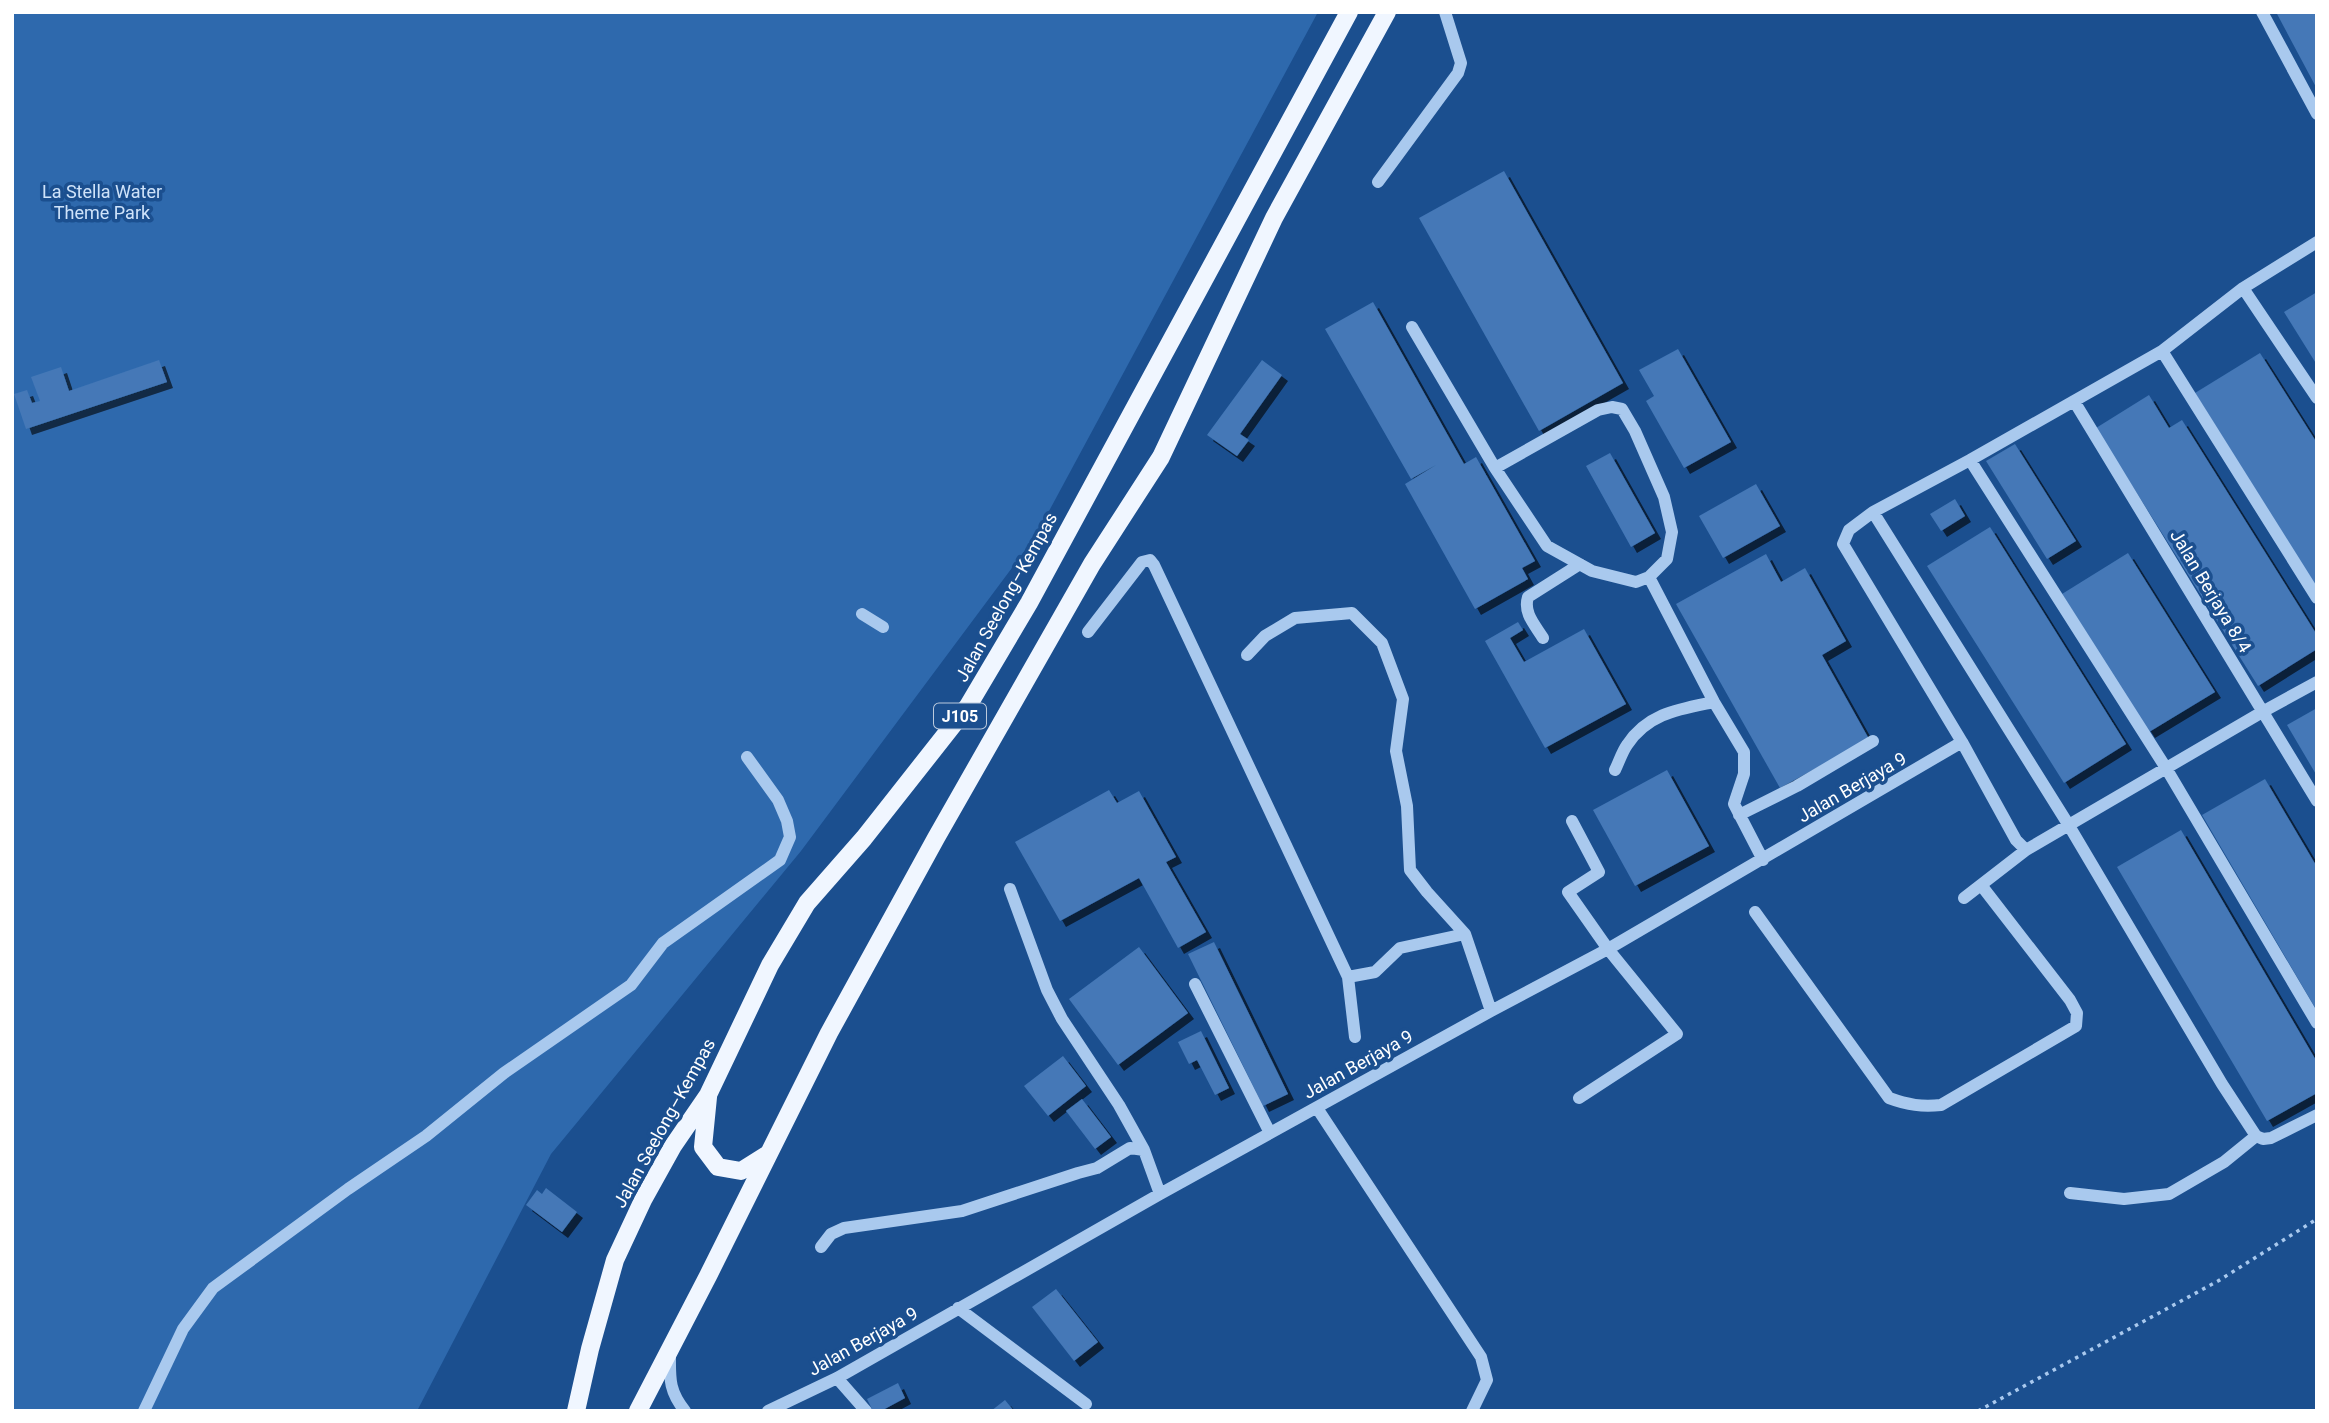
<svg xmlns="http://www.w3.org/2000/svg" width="2329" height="1423" viewBox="0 0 2329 1423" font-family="Roboto,sans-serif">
  <defs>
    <filter id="shadow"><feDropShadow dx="6" dy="6" stdDeviation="0" flood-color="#0009"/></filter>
  </defs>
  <rect width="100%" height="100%" fill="#1b4f8f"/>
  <path fill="#2e69ad" d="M12 12H1318L1035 537 801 851 551 1154 417 1411H12Z"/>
  <path fill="#4478b7" filter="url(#shadow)" d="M2276 12H2317V89Z
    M1504 171 1623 383 1539 431 1419 218Z
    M2317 292V365L2284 312Z
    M1373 302 1464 464 1476 457 1535 561 1522 568 1528 579 1475 609 1405 484 1436 465 1411 479 1325 329Z
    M1678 349 1731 442 1684 468 1646 401 1654 396 1639 370Z
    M2260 353 2317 443V588L2195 393Z
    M159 360 167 382 26 429 14 394 27 390 32 403 40 401 31 377 61 367 69 391Z
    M1262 360 1282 375 1240 434 1249 440 1237 456 1207 435Z
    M2149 395 2169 428 2182 420 2317 635V649L2258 686 2096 428Z
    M2015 444 2076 541 2047 559 1986 461Z
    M1610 453 1655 533 1631 547 1586 466Z
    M1756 484 1780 526 1723 558 1699 516Z
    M1955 499 1965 516 1941 531 1930 514Z
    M1990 527 2126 744 2064 783 1927 566Z
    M2128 553 2215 692 2149 732 2062 594Z
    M1766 554 1781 582 1805 568 1846 641 1822 655 1869 739 1780 788 1676 604Z
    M1518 622 1523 630 1510 638 1524 662 1584 629 1626 704 1545 748 1485 641Z
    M2317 708V776L2287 725Z
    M1667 770 1709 846 1635 886 1593 810Z
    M2265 779 2317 867V1011L2202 815Z
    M1109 790 1117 803 1139 791 1176 857 1166 862 1206 932 1178 948 1139 878 1060 921 1015 842Z
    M2181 830 2317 1062V1093L2267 1121 2117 867Z
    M1214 942 1288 1094 1263 1106 1188 954Z
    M1139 947 1188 1013 1118 1065 1069 999Z
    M1201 1031 1229 1088 1215 1095 1197 1060 1189 1064 1178 1042Z
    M1063 1056 1086 1086 1048 1116 1024 1086Z
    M1082 1099 1111 1137 1095 1149 1066 1111Z
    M546 1188 577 1212 562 1232 526 1205 537 1190 542 1194Z
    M1056 1289 1098 1342 1074 1361 1032 1307Z
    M898 1383 905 1398 881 1411H873L867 1399Z
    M1005 1400 1014 1411H991Z"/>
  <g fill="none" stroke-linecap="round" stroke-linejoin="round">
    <path stroke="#a9c9ee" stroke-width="3.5" stroke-dasharray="3.5 5" stroke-linecap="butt" d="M1978 1411 2218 1281 2317 1219"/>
    <path stroke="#a9c9ee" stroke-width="12" d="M2262 12 2317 114
      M1378 182 1458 73 1461 63 1445 12
      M2317 242 2243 288 2162 351 1970 460 1873 512 1849 530 1843 544 1962 742 2016 840 2026 850 2264 711 2317 682
      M2243 288 2317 398
      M1412 327 1495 468 1547 546 1592 571 1636 582 1649 577 1667 559 1672 532 1664 497 1635 431 1622 409 1612 407 1598 410 1495 468
      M2162 351 2317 598
      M2074 401 2317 801
      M1970 460 2166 768 2317 1023
      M1873 512 2068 824 2222 1084 2256 1136 2263 1139 2271 1138 2317 1115
      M1649 577 1714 702 1744 752V774L1734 804 1763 860
      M862 614 883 627
      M1088 632 1142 562 1150 560 1154 565 1348 977 1375 972 1400 948 1465 934 1491 1011
      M1543 638C1535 625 1523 613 1528 597L1580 564
      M1247 655 1265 636 1295 618 1352 613 1382 643 1403 699 1396 751 1407 806 1410 870 1427 892 1465 934
      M1615 770C1619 762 1622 752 1627 745 1648 713 1680 709 1714 702
      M1739 815 1797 786 1873 741
      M1572 821 1599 872 1568 892 1608 949 1677 1034 1579 1098
      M1010 889 1047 990 1062 1019 1119 1105 1144 1150
      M1964 898 2026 850
      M1755 912 1889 1098C1908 1105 1922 1107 1941 1105L2076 1026 2077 1013 2070 1000 1981 885
      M1348 977 1355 1037
      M1195 984 1270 1133
      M1317 1108 1481 1357 1487 1380 1472 1411
      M2070 1193 2124 1199 2169 1194 2224 1162 2256 1136
      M821 1247 831 1234 844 1228 962 1211 1078 1173 1097 1168 1130 1148 1144 1150 1160 1194
      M958 1308 1086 1404
      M670 1352C670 1377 668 1390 685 1411
      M837 1378 866 1411
      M144 1411 183 1329 213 1288 348 1189 426 1136 504 1073 631 985 663 943 780 860 790 837 787 821 778 800 747 757
      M768 1411 837 1378 1160 1194 1491 1011 1608 949 1962 742"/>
    <path stroke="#f0f6ff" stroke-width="18" d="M708 1097 703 1147 718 1167 741 1171 768 1154
      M576 1411 590 1349 615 1260 643 1200 673 1146 708 1095 770 965 807 903 864 838 968 706 1029 603 1349 12
      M638 1411 709 1274 829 1033 936 838 1092 564 1161 457 1274 218 1387 12"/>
  </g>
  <g text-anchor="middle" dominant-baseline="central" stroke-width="7" stroke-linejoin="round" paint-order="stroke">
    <rect fill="#1b4f8f" stroke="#bbcadd" stroke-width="2" x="934" y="703.5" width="52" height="25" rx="5"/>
    <g font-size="16" font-weight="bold" fill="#fff">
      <text x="960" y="716">J105</text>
    </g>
    <g font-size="18" fill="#cfe3fa" stroke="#1b4f8f">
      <text x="102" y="191">La Stella Water<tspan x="102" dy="21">Theme Park</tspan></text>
    </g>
    <g font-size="18" fill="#fff" stroke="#1b4f8f">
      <text transform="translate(2211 591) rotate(59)">Jalan Berjaya 8/4</text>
      <text transform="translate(1006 597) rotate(-61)">Jalan Seelong–Kempas</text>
      <text transform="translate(1852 787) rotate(-30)">Jalan Berjaya 9</text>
      <text transform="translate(1358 1064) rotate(-29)">Jalan Berjaya 9</text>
      <text transform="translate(664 1123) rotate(-61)">Jalan Seelong–Kempas</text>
      <text transform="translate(863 1341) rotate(-29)">Jalan Berjaya 9</text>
    </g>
  </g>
  <rect width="2329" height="1423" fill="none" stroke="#ffffff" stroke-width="28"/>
</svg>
